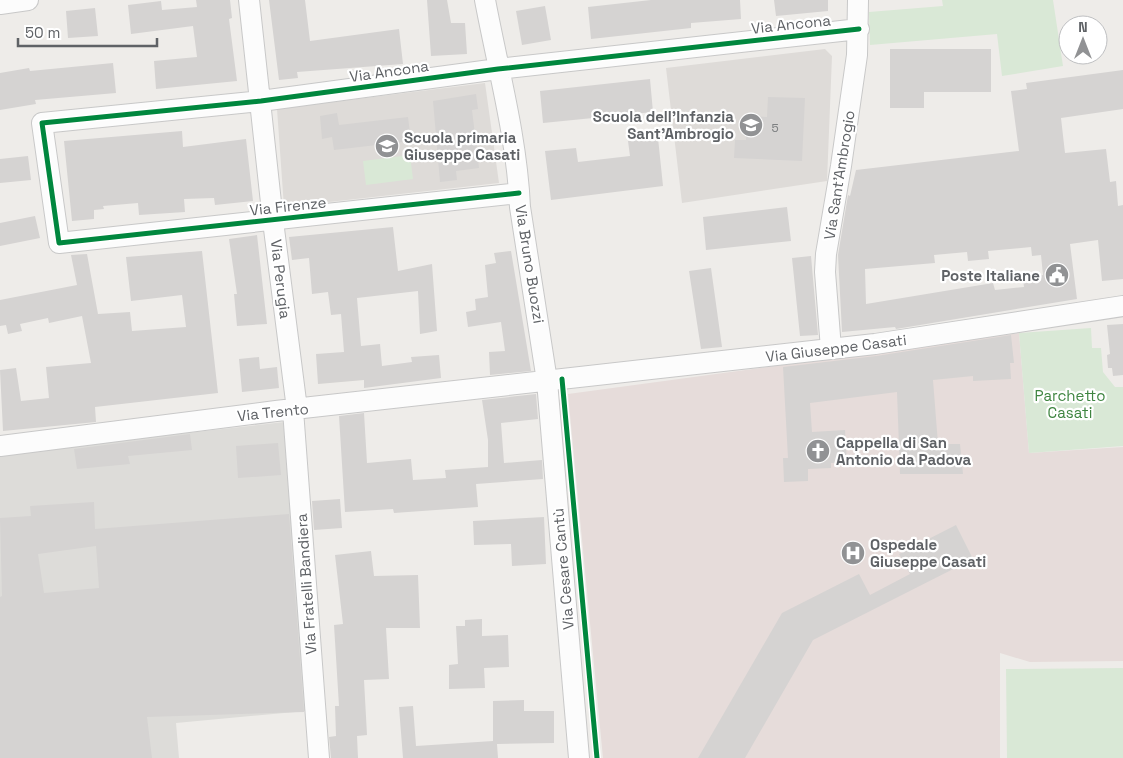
<svg xmlns="http://www.w3.org/2000/svg" width="1123" height="758" viewBox="0 0 1123 758" font-family="'Space Grotesk',sans-serif">
  <rect width="100%" height="100%" fill="#eeece9"/>
  <path fill="#dddcd9" d="M284 422 306 711 176 723 179 758H0V454Z"/>
  <path fill="#dedbd8" d="M825 49 832 56 827 181 682 203 666 68Z
    M485 83 499 183 284 207 277 109Z"/>
  <path fill="#e6dcda" d="M1019 333 1029 453 1123 447V661L1030 662 1000 653V758H603L568 394Z"/>
  <path fill="#d9e8d6" d="M942 0H1053L1063 66 1002 76 997 34 870 45 869 12 943 6Z
    M410 155 413 179 366 185 363 161Z
    M1091 328 1092 348H1101L1103 372 1115 387H1123V446L1029 453 1019 333Z
    M1123 668V758H1007L1006 669Z"/>
  <path fill="#d5d3d2" fill-rule="evenodd" d="M196 0H230L232 18 229 19 237 81 156 89 154 61 197 57 193 26 131 34 128 5 161 1 162 10 197 7Z
    M269 0H305L310 41 399 29 403 64 297 72 298 78 279 80Z
    M427 0H447L451 23H465L467 54 431 56Z
    M651 0H740L741 19 691 23V28L591 39 588 7Z
    M774 0H828V11L776 16Z
    M545 6 551 40 522 45 516 11Z
    M95 8 98 36 68 38 66 11Z
    M890 49H991V92H924V108H890Z
    M113 63 116 93 35 100 36 104 0 110V73L29 68 30 71Z
    M1123 70V109L1061 118 1065 153 1106 149 1110 182 1116 181 1118 206 1123 205V279L1102 281 1098 240 1070 244 1077 299 896 329 895 327 842 332 838 255 848 195 850 196 856 170 1019 151 1011 91 1027 89 1026 83ZM1031 247 1032 256 1041 255 1043 275 1023 279 1024 287 995 290 993 283 866 304 865 269 935 263 934 255 967 252 968 261 989 259 988 251Z
    M650 79 653 112 543 123 540 91Z
    M476 94 478 109 472 110 479 168 456 171 457 180 440 182 433 101Z
    M768 97 805 98 802 161 734 158 735 140H746L747 116 767 117Z
    M337 113 339 125 408 117 411 141 334 150 332 137 322 139 320 116Z
    M182 131 183 147 246 139 253 201 215 205 214 198 184 199 185 212 139 215 138 203 103 206 104 209 94 210V219L72 221 64 141Z
    M658 138 663 186 551 200 545 151 576 148 578 162 630 156 628 141Z
    M28 156 31 180 0 183V159Z
    M787 207 791 241 706 250 703 217Z
    M35 216 40 238 0 246V223Z
    M393 227 398 271 432 264 437 331 420 334 418 291 357 298 361 346 380 344 382 366 412 362 411 357 439 355 441 378 364 388V380L318 384 316 354 344 352 341 314 331 315 328 292 312 294 309 258 292 260 289 237Z
    M257 235 267 324 237 326 234 294H237L229 239Z
    M202 251 218 393 95 407 96 422 3 431 0 370 16 368 21 401 49 398 46 367 91 363 82 316 49 323 48 318 20 324 22 331 8 334 6 325 0 326V300L77 285 71 255 87 254 98 314 130 312 132 331 186 327 182 295 131 301 126 257Z
    M511 251 531 371 490 375 489 352 505 351 501 322 468 327 466 312 476 310 475 299 488 297 485 265 496 263 494 253Z
    M811 256 818 335 800 336 792 258Z
    M711 268 722 347 701 349 689 271Z
    M1123 324V375L1113 376 1112 368H1108L1107 355 1110 354 1107 325Z
    M1011 335 1014 363H1010L1011 379 973 381V376L933 380 938 444H960L963 474H900L897 392 810 403 812 432 845 430 847 463H831V468L808 469V481L784 482 783 458H788L783 367 876 356Z
    M259 357 260 369 277 367 279 388 242 392 239 359Z
    M536 394 538 419 501 423 504 463 542 460 543 479 476 484 478 507 394 513 393 509 345 512 339 416 364 413 367 463 411 459 413 480 446 478 445 470 488 467V440L482 400Z
    M190 434 192 450 128 456 130 464 77 469 74 449Z
    M278 443 281 475 238 478 236 446Z
    M340 499 342 528 314 530 312 501Z
    M94 502 95 529 289 514 304 712 147 717 152 758H0V597L2 596 0 518 31 516 30 506ZM96 546 99 588 44 593 38 554Z
    M544 517 546 564 512 566 511 544 474 545 473 521Z
    M956 525 973 559 813 640 745 758H698L782 613 859 574 870 595 910 574 899 554Z
    M371 551 374 576 418 575 420 628H386L389 679 364 680 367 735 357 736 358 758H331L329 737 336 736 335 706H339L334 625 343 624 335 555Z
    M482 619V636L508 635 509 667 484 668 485 688 449 689V665L458 664 456 626H465V620Z
    M524 700V711H554V743L497 744 498 758H403L399 707 413 706 416 746 493 741V701Z"/>
  <g fill="none" stroke-linecap="round" stroke-linejoin="round">
    <g stroke="#c8c8c8" stroke-width="22">
      <path id="minor" d="M249 0 273 221 297 409
        M485 0C498 69 517 138 520 207L547 381 579 758
        M0 4 28 0
        M519 193 59 243 42 123 261 101 498 69 859 29
        M831 349 825 272 826 254 841 166 857 55 858 0
        M293 410 319 758
        M0 446 276 411 875 344 1123 306"/>
    </g>
    <use href="#minor" stroke="#fcfcfc" stroke-width="20"/>
    <g stroke="#fff" stroke-width="8">
      <path id="cycleway" d="M519 193 59 243 42 123 261 101 498 69 859 29
        M562 379 597 758"/>
    </g>
    <use href="#cycleway" stroke="#00873e" stroke-width="5"/>
  </g>
  <defs>
    <g id="school-disc" transform="scale(1.25)"><circle r="9.5" fill="#919294" stroke="#fff"/><path d="M0-5L7-2L0 1L-7-2ZM-4 1L0 2.5L4 1V4Q0 6-4 4Z" fill="#fff"/></g>
    <g id="civic-disc" transform="scale(1.25)"><circle r="9.5" fill="#919294" stroke="#fff"/><path d="M-.6-6.5H3V-4.5H.6V-3L4-1V1h2V6H-6V1h2V-1L-.6-3ZM-1.2 2.5V6h2.4V2.5Z" fill="#fff"/></g>
    <g id="church-disc" transform="scale(1.25)"><circle r="9.5" fill="#919294" stroke="#fff"/><path d="M-1.2-6h2.4v3.5h3.3v2.4h-3.3V6h-2.4V-.1h-3.3v-2.4h3.3Z" fill="#fff"/></g>
    <g id="hospital-disc" transform="scale(1.25)"><circle r="9.5" fill="#919294" stroke="#fff"/><path d="M-5-5h3v3.5h4V-5h3V5h-3V1.5h-4V5h-3Z" fill="#fff"/></g>
  </defs>
  <g fill-rule="evenodd">
    <use href="#school-disc" x="751" y="125"/>
    <use href="#school-disc" x="387" y="146"/>
    <use href="#civic-disc" x="1057" y="275"/>
    <use href="#church-disc" x="818" y="451"/>
    <use href="#hospital-disc" x="853" y="553"/>
  </g>
  <g text-anchor="middle" dominant-baseline="central" stroke-width="4.5" stroke-linejoin="round" paint-order="stroke">
    <g font-size="12" fill="#7e8082">
      <text x="775" y="128">5</text>
    </g>
    <g font-size="15" fill="#5f6266" stroke="#fff">
      <text transform="translate(791 24) rotate(-6)">Via Ancona</text>
      <text transform="translate(389 71) rotate(-8)">Via Ancona</text>
      <text transform="translate(839 175) rotate(-81)">Via Sant'Ambrogio</text>
      <text transform="translate(288 206) rotate(-6)">Via Firenze</text>
      <text transform="translate(530 264) rotate(81)">Via Bruno Buozzi</text>
      <text transform="translate(281 279) rotate(83)">Via Perugia</text>
      <text transform="translate(836 348) rotate(-7)">Via Giuseppe Casati</text>
      <text transform="translate(273 412) rotate(-6)">Via Trento</text>
      <text transform="translate(563 569) rotate(-95)">Via Cesare Cantù</text>
      <text transform="translate(306 584) rotate(-94)">Via Fratelli Bandiera</text>
    </g>
    <g font-size="15" font-weight="bold" fill="#5f6266" stroke="#fff" text-anchor="start">
      <text x="734" y="116" text-anchor="end">Scuola dell'Infanzia<tspan x="734" dy="17">Sant'Ambrogio</tspan></text>
      <text x="404" y="137">Scuola primaria<tspan x="404" dy="17">Giuseppe Casati</tspan></text>
      <text x="1040" y="275" text-anchor="end">Poste Italiane</text>
      <text x="836" y="442">Cappella di San<tspan x="836" dy="17">Antonio da Padova</tspan></text>
      <text x="870" y="544">Ospedale<tspan x="870" dy="17">Giuseppe Casati</tspan></text>
    </g>
    <g font-size="15" fill="#3f8541" stroke="#fff">
      <text x="1070" y="395">Parchetto<tspan x="1070" dy="17">Casati</tspan></text>
    </g>
  </g>
  <g transform="translate(1083 40)"><circle r="24" fill="#ffffff" stroke="#bfc0c2"/>
  <path d="M0-4L9 19L0 12L-9 19Z" fill="#919294"/>
  <text y="-8" font-size="14" font-weight="bold" text-anchor="middle" fill="#5f6266">N</text>
  </g>
  <path d="M18 38v8h139v-8" fill="none" stroke="#5f6266" stroke-width="2.5"/>
  <text x="25" y="38" font-size="15" fill="#5f6266" stroke="#ffffff" stroke-width="4" paint-order="stroke">50 m</text>
</svg>
